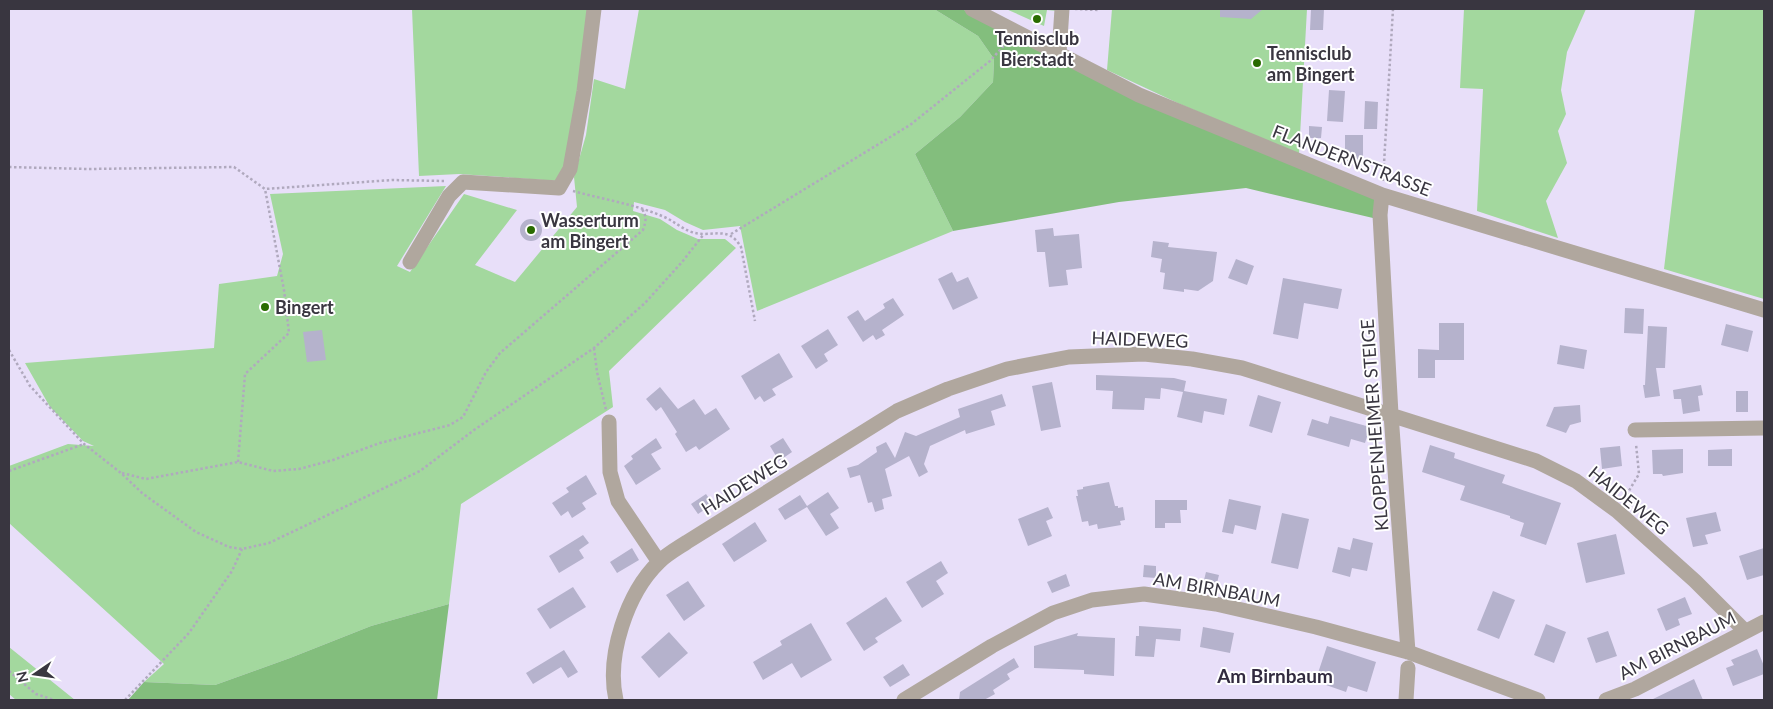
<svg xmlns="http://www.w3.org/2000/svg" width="1773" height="709" viewBox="0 0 1773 709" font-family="Lato,sans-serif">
  <rect width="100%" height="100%" fill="#e8dff9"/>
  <path fill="#a3d89e" d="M412 9H589L566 169 558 181 459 174 419 176Z
    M639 9H934L978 36 994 59 993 82 960 117 915 154 953 231 757 311 740 226 703 230 685 222 665 210 634 202 633 211 660 219 677 230 698 239H725L736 248 609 371 613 407 461 504 449 604 371 626 290 658 215 685 144 682 164 664 9 523V466L68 444 94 446 83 441 50 407 25 363 214 348 219 284 277 276 283 254 270 194 446 186 397 266 410 272 464 194 517 210 475 265 515 282 577 207 574 177 586 135 594 79 625 89Z
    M1006 9H1058L1057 11 1047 10 1044 26Z
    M1112 9H1307L1299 154 1182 105 1107 70Z
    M1464 9H1586L1567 52 1561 90 1566 114 1558 131 1567 163 1546 201 1558 238 1477 211 1483 89 1460 88Z
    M1695 9H1764V299L1664 269Z
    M9 647 75 700H16L9 694Z"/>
  <path fill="#83be7d" d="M934 9H962L1375 199 1373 218 1246 188 1119 202 953 231 915 154 960 117 993 82 994 59 978 36Z
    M449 604 437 700H128L144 682 215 685 290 658 371 626Z"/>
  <path fill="#b5b2cc" d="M1220 9H1263L1251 19 1220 17Z
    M1311 9H1324L1323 30H1310Z
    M1329 90 1345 91 1343 122 1327 121Z
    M1365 101 1378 102 1377 129H1364Z
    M1309 126 1322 127 1321 138H1309Z
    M1345 135H1363V161H1345Z
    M520 230a11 11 0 1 1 22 0a11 11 0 1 1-22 0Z
    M1053 228 1054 236 1079 234 1082 268 1066 270 1068 285 1049 287 1045 252H1037L1035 230Z
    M1153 241 1169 243 1168 247 1217 252 1213 281 1198 291 1184 289V292L1163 289 1165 273 1160 272 1162 259 1151 257Z
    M1236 259 1254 266 1247 285 1228 278Z
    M952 272 957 282 968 277 978 298 953 310 938 279Z
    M1283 278 1342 289 1338 309 1304 303 1298 339 1273 334Z
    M893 298 904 315 882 330 885 335 876 340 873 335 863 342 847 317 858 310 865 321 885 308 883 304Z
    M1625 308 1644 309 1643 334 1624 333Z
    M1439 323H1464V360H1435V378H1418V349L1439 350Z
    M1726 324 1753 331 1748 352 1721 345Z
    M1648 326 1667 327 1665 368H1656L1660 396 1645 398 1643 385H1645Z
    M828 329 838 345 824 354 828 361 816 369 801 346Z
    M322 330 326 360 307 362 303 332Z
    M1560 345 1587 350 1584 369 1557 364Z
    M779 353 793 377 772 389 776 395 764 402 760 396 755 400 741 376Z
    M1096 375 1174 378 1186 381 1184 391 1227 399 1224 415 1204 411 1202 423 1177 417 1183 392 1161 388 1160 399 1145 398 1144 410 1112 409 1113 391 1096 390Z
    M1052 382 1061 427 1041 431 1032 386Z
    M1701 385 1703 395 1698 396 1700 411 1683 414 1681 399H1674L1673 390Z
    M660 387 678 409 694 399 705 415 716 408 730 429 699 450 696 446 686 452 675 434 677 432 661 407 656 411 646 399Z
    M1736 391H1748V412H1736Z
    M1002 394 1006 406 991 411 995 425 966 434 965 430 930 446 924 464 928 472 919 477 909 456 885 469 892 496 882 499 884 509 875 512 872 502 868 503 860 475 850 478 847 468 858 465 877 452 876 447 886 442 895 458 905 432 916 436 960 417 958 409Z
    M1258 395 1281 402 1272 433 1249 426Z
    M1580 405 1581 422 1570 425 1566 433 1546 426 1554 407Z
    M1330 416 1370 427 1365 443 1351 439 1349 447 1307 435 1312 419 1328 424Z
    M656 438 662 448 651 454 661 469 636 485 624 466 633 459 631 456Z
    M783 438 792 452 779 461 770 446Z
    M1430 445 1455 453 1454 458 1505 475 1502 483 1561 503 1546 545 1520 536 1524 523 1510 518V516L1460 500 1465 486 1422 472Z
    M1620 446 1622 466 1602 469 1600 448Z
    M1683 449V473L1663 476 1662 474H1653L1652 450Z
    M1732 449V466H1708V450Z
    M586 475 597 494 582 503 586 509 572 518 568 511 561 516 552 503 569 492 566 488Z
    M1109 482 1115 506H1118V508L1123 507 1125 520 1120 521 1121 525 1098 529 1097 524 1089 526 1088 521 1082 522 1076 496H1078L1077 490 1083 489V487Z
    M828 492 839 508 830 514 839 528 826 536 807 507 785 520 778 509 800 495 807 506Z
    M706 494 713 504 698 514 691 504Z
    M1229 499 1261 506 1256 530 1235 525 1233 534 1222 532Z
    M1155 500H1187V510H1180L1181 523H1165V528H1155Z
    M1048 507 1053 518 1046 521 1052 536 1028 546 1018 519Z
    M1716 512 1721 531 1705 535 1708 544 1693 547 1686 518Z
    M1282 513 1309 519 1298 569 1271 563Z
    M755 522 767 541 734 562 722 544Z
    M1616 534 1625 574 1586 583 1577 543Z
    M583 535 589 543 579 550 584 558 559 573 549 556Z
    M1353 538 1373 543 1367 571 1352 568 1350 577 1332 572 1338 547 1350 550Z
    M632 548 639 560 617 573 610 562Z
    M1764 548V575L1747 580 1739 556Z
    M941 561 948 573 936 581 944 594 922 608 906 582Z
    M1144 565 1156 566V578L1143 577Z
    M1206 572 1219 575 1216 587 1203 584Z
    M1066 574 1070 586 1052 593 1047 582Z
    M688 581 705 606 684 621 666 595Z
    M573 587 586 607 550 629 537 609Z
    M1493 591 1515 600 1499 639 1477 630Z
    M886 597 902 621 875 638 878 642 864 651 846 623Z
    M1685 597 1692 614 1678 619 1680 625 1666 631 1657 609Z
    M811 623 832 660 801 678 792 663 763 680 753 662 782 645 780 641Z
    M1546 624 1566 632 1554 663 1534 655Z
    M1139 626 1181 629 1180 641 1156 639 1154 657 1135 656 1136 636H1139Z
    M1203 627 1234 633 1230 653 1200 647Z
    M1608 631 1617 656 1596 663 1587 638Z
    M669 632 688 653 659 678 641 657Z
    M1078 633 1077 636 1115 638 1114 676 1084 674V670L1034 668V646Z
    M1327 646 1376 662 1367 692 1348 686 1346 692 1326 685 1328 679 1317 676Z
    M1757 649 1764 666V674L1733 686 1726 668 1734 665 1731 660Z
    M564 650 578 672 568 678 561 667 533 684 526 673Z
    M1014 658 1019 667 1007 674 1010 679 993 690 995 694 984 700H959L960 692Z
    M903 664 910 675 890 687 883 677Z
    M1694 679 1703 700H1651Z"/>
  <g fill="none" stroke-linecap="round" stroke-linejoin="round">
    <path stroke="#b0a9be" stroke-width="2.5" stroke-dasharray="2.5 2.5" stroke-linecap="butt" d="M1075 9 1098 10
      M9 167 88 169 234 167 265 189 392 180 444 181
      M1383 181 1393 9
      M573 191C602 199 634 204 662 216 672 220 680 227 689 231 710 240 727 223 741 247L755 321
      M731 234 910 125 990 61 1007 42
      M594 348 597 372 606 410
      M9 350 30 386 84 444 121 473 142 493 196 532 229 547 242 549 269 543 420 471 474 430 594 348 645 303 682 262 704 234
      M238 462 245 374 289 333 284 290 265 189
      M9 471 84 444
      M122 473 146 479 238 462 273 471 299 469 333 460 380 443 450 425 463 417 486 372 500 353 643 230C646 221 647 217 642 209
      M1624 499 1639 474 1636 444
      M9 671 36 694 54 700
      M125 700 189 633 232 571 242 549"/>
    <path stroke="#b0a79e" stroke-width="15" d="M972 9 1139 95 1382 195 1764 310
      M1059 54 1062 9
      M1382 195 1380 215 1391 414 1408 652
      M410 262 449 196 463 182 559 188 570 169 584 91 594 9
      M609 422 610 472 618 501 659 562
      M1635 430 1764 428
      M616 700C606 656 627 593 659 562 667 554 678 548 687 542L897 411 948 389 1007 369 1069 357 1144 354 1192 359 1242 368 1536 461 1576 481 1617 511 1695 581 1745 631
      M904 700 992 646 1053 613 1092 600 1144 594 1216 604 1316 627 1408 652 1538 700
      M1406 700 1408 668
      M1606 700 1635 689 1764 622"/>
  </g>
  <g fill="#296b00" stroke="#fff" stroke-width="2">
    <circle cx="1037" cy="19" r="5"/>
    <circle cx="1257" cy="63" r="5"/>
    <circle cx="531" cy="230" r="5"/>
    <circle cx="265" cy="307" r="5"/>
  </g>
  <g text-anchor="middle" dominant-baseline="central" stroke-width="4" stroke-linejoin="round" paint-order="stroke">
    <g font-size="18" font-weight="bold" fill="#393640" stroke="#fff" text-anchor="start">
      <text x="1037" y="38" text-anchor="middle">Tennisclub<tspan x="1037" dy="21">Bierstadt</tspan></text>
      <text x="1267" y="53">Tennisclub<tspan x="1267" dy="21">am Bingert</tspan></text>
      <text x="541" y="220">Wasserturm<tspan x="541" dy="21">am Bingert</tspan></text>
      <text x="275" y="307">Bingert</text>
    </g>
    <g font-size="18" fill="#393640" stroke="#fff">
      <text transform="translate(1352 160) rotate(21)">FLANDERNSTRASSE</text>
      <text transform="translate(1140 339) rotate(2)">HAIDEWEG</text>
      <text transform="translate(1374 425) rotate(-94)">KLOPPENHEIMER STEIGE</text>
      <text transform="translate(744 484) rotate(-32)">HAIDEWEG</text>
      <text transform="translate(1629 500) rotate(39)">HAIDEWEG</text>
      <text transform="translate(1217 589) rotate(10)">AM BIRNBAUM</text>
      <text transform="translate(1677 645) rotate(-27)">AM BIRNBAUM</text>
    </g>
    <g font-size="19" font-weight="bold" fill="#322b3f" stroke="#fff">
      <text x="1275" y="675">Am Birnbaum</text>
    </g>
  </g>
  <rect width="1773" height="709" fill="none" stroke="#393640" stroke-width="20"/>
  <g transform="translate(35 674) rotate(257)" stroke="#ffffff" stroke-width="4" paint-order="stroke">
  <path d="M0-4L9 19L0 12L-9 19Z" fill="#393640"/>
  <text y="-8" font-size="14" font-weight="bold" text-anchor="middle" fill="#393640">N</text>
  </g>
</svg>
